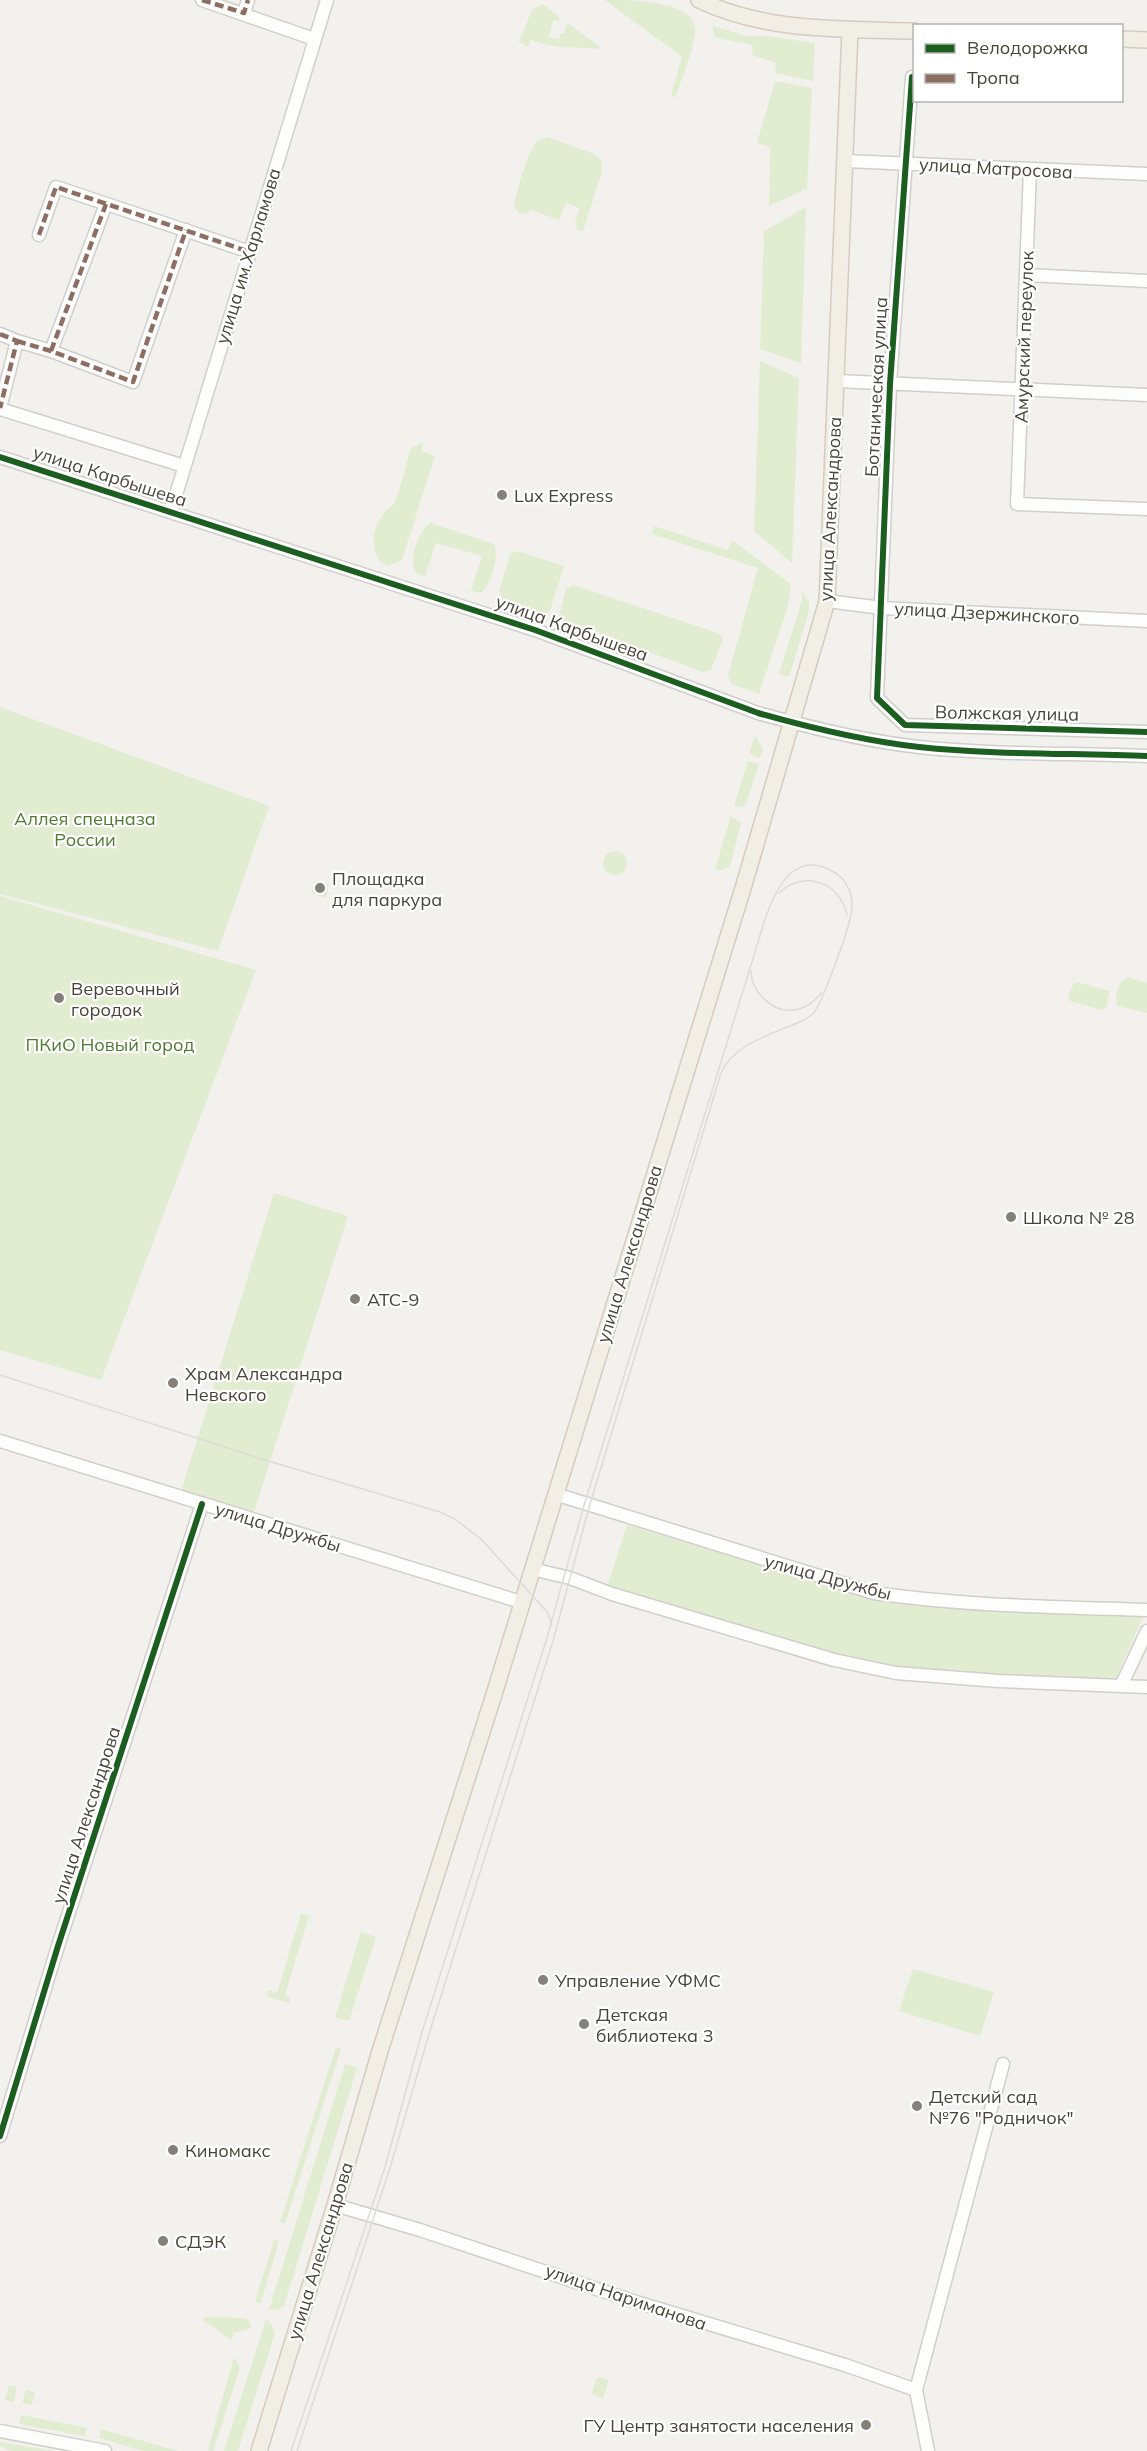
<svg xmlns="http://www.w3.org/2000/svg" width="1147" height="2451" viewBox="0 0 1147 2451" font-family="Mulish,sans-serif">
  <rect width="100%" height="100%" fill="#f3f1ee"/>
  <path fill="#e1ecd0" d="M605 0C629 0 690 0 695 26 698 40 680 83 675 98L671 95 682 57Z
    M543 4 559 17V21L553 20 549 37 559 39 560 33 564 34 566 25 569 24 599 46 598 49 552 46 531 40 528 47 519 42 532 10Z
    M713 26 746 36H768L815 43 813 81 775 73 776 63 752 55 753 45 714 37Z
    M775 81 812 88 807 189 769 206 770 147 757 143Z
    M548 137 594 154 602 161V172L583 231 577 230 575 223 580 208 566 203 559 220 531 210 526 214 519 213 514 207C516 194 528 147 539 140 542 139 545 138 548 137Z
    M806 207 801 363 760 349 764 231Z
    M760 361 799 378 792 563 754 531Z
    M423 442 421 451 435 456 402 560 388 566C367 558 372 527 384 513 387 509 392 507 394 503 402 486 405 465 411 448Z
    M431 523 494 544C500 556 491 585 481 593L471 591 482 556 436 543 425 577 415 572C409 558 418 530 431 523Z
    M654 526 728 550 732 540 791 584 788 606 759 694 732 684 728 675 758 568 652 534Z
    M517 551 564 566 550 611 542 615 503 601 499 591 510 554Z
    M573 585 718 633 723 639 711 670 703 672 563 620 559 616 566 589Z
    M802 591 809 602V611L789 677 779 674 802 600Z
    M0 707 269 806 218 951 0 894Z
    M755 735 763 749 760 758 749 754Z
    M748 761 759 764 746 804 743 807 734 806Z
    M731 816 741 823 730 867 721 870 715 869Z
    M603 863a12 12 0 1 1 24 0a12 12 0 1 1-24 0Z
    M315 881 329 884 326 898 311 893Z
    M0 896 256 970 101 1380 0 1350Z
    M1128 977 1147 983V1013L1117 1006C1114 996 1118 981 1128 977Z
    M1077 982 1110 991 1106 1008 1102 1010 1070 1001 1068 998 1073 984Z
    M274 1193 348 1216 254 1512 181 1491Z
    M627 1525 873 1599 987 1610 1143 1617 1115 1680 962 1674 897 1668 835 1655 607 1587Z
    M301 1914 309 1916 285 1995 290 1998 289 2003 267 1996 268 1990 277 1993Z
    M361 1932 376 1937 349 2021 335 2017Z
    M913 1969 994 1992 980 2036 899 2011Z
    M336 2047 341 2049 285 2224 280 2222Z
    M345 2064 357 2068 284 2306 277 2310H269Z
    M274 2240 279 2241 261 2303 255 2302Z
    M207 2317 245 2318 249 2321 251 2326 249 2329 234 2333 231 2340 204 2321 203 2318Z
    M266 2319 271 2323 275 2333 238 2451H224Z
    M234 2357 240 2368 213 2451 208 2450Z
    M599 2377 609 2380 603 2398 594 2395 592 2393 596 2379Z
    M9 2385 17 2387 14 2402 5 2400Z
    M26 2390 35 2392 32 2405 22 2403Z
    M21 2415 87 2428 85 2436 19 2424Z
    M101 2429 178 2451H143L99 2438Z
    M0 2442 52 2451H11L0 2446Z"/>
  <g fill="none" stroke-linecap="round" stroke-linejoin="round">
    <g stroke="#d1cfcc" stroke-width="15">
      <path id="minor" d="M202 0 314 39
        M244 13 248 0
        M912 77 890 384 877 698 905 725 1147 732
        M845 161 1147 174
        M1030 170 1017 504 1147 509
        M39 235 56 187 250 252
        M1026 275 1147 281
        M0 334 17 341 0 408
        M17 341 51 351 133 382 186 230
        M51 351 106 204
        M837 381 1147 395
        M0 409 184 466
        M0 457 535 630 758 713C811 728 864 741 919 747 994 755 1071 753 1147 756
        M171 511 327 0
        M827 601 882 608 1147 621
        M0 1441 521 1602
        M555 1494 874 1593C965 1606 1056 1607 1147 1610
        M532 1569 570 1578 612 1594 834 1660 896 1673 998 1681 1147 1687
        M1121 1686 1147 1631
        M0 2136 58 1946 202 1504
        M335 2205 420 2230 636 2302 845 2365 916 2390
        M0 2431 105 2451
        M928 2451 916 2390 1003 2064"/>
    </g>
    <g stroke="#d4ccbc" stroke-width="18">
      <path id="major" d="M699 0C765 32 843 29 914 31
        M1122 39 1147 40
        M259 2451 335 2205 380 2051 491 1704 744 885 827 601 850 30"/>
    </g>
    <use href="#minor" stroke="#fdfdfc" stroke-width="12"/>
    <use href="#major" stroke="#f1eee6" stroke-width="15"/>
    <path stroke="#dbdbda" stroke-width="1.5" d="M779 893C804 869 840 882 847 915
      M751 971C751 991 772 1013 793 1010 805 1009 815 1001 822 992
      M0 1375 262 1459 440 1512 455 1519 482 1540 540 1604 548 1613 552 1626
      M291 2451 385 2167 422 2032 546 1641 585 1502 751 965C763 930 778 841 832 871 845 878 852 891 852 905 852 926 830 978 821 1000L814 1013 804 1020C777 1033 734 1042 721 1073L590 1504 553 1641 429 2034 390 2168 297 2451"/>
    <path stroke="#8d6e63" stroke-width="4.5" stroke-dasharray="9 4.5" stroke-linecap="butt" d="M202 0 244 13 248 0
      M39 235 56 187 250 252
      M0 334 17 341 0 408
      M17 341 51 351 133 382 186 230
      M51 351 106 204"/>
    <g stroke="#fff" stroke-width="10">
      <path id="cycleway" d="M912 77 890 384 877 698 905 725 1147 732
        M0 457 535 630 758 713C811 728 864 741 919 747 994 755 1071 753 1147 756
        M0 2136 58 1946 202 1504"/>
    </g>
    <use href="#cycleway" stroke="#1b5e20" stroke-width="6"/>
  </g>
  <g fill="#858079" stroke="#fff" stroke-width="2">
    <circle cx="502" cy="495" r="6"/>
    <circle cx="320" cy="888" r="6"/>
    <circle cx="59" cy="998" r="6"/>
    <circle cx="1011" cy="1217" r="6"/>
    <circle cx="355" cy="1299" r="6"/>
    <circle cx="173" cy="1383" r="6"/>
    <circle cx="543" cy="1980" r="6"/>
    <circle cx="584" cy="2024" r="6"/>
    <circle cx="917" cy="2106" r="6"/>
    <circle cx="173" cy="2150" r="6"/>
    <circle cx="163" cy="2241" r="6"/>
    <circle cx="866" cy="2425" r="6"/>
  </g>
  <g text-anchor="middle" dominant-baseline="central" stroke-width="4.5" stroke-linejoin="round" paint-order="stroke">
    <g font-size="18" fill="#4a433a" stroke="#fff">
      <text transform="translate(996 168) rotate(3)">улица Матросова</text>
      <text transform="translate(248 256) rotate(-73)">улица им.Харламова</text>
      <text transform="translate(1024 337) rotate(-88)">Амурский переулок</text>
      <text transform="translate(876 387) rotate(-87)">Ботаническая улица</text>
      <text transform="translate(110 476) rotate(18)">улица Карбышева</text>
      <text transform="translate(830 509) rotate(-87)">улица Александрова</text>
      <text transform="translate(987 613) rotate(3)">улица Дзержинского</text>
      <text transform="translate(572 628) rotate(20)">улица Карбышева</text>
      <text transform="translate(1007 713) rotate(1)">Волжская улица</text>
      <text transform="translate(629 1254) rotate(-73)">улица Александрова</text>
      <text transform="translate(278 1527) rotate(17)">улица Дружбы</text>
      <text transform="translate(828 1577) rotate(15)">улица Дружбы</text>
      <text transform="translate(86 1815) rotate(-72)">улица Александрова</text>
      <text transform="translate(320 2251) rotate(-73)">улица Александрова</text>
      <text transform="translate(626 2297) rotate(19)">улица Нариманова</text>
    </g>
    <g font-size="18" fill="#4a433a" stroke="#fff" text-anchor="start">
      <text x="514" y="495">Lux Express</text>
      <text x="332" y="878">Площадка<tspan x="332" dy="21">для паркура</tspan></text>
      <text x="71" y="988">Веревочный<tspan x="71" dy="21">городок</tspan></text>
      <text x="1023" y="1217">Школа № 28</text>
      <text x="367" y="1299">АТС-9</text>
      <text x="185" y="1373">Храм Александра<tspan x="185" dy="21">Невского</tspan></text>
      <text x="555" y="1980">Управление УФМС</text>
      <text x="596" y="2014">Детская<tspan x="596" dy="21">библиотека 3</tspan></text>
      <text x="929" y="2096">Детский сад<tspan x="929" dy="21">№76 "Родничок"</tspan></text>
      <text x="185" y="2150">Киномакс</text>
      <text x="175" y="2241">СДЭК</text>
      <text x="854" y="2425" text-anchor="end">ГУ Центр занятости населения</text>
    </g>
    <g font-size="18" fill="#4e7a2e" stroke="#fff">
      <text x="85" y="818">Аллея спецназа<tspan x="85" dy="21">России</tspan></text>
      <text x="110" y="1044">ПКиО Новый город</text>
    </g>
  </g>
  <rect x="913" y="24" width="210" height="78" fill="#ffffff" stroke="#b7b4b0" stroke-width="1.5"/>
  <rect x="925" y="44" width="30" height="9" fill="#1b5e20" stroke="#b7b4b0" stroke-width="1.5"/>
  <text x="967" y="54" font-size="18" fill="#4a433a">Велодорожка</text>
  <rect x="925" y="74" width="30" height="9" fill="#8d6e63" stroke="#b7b4b0" stroke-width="1.5"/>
  <text x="967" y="84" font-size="18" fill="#4a433a">Тропа</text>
</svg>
